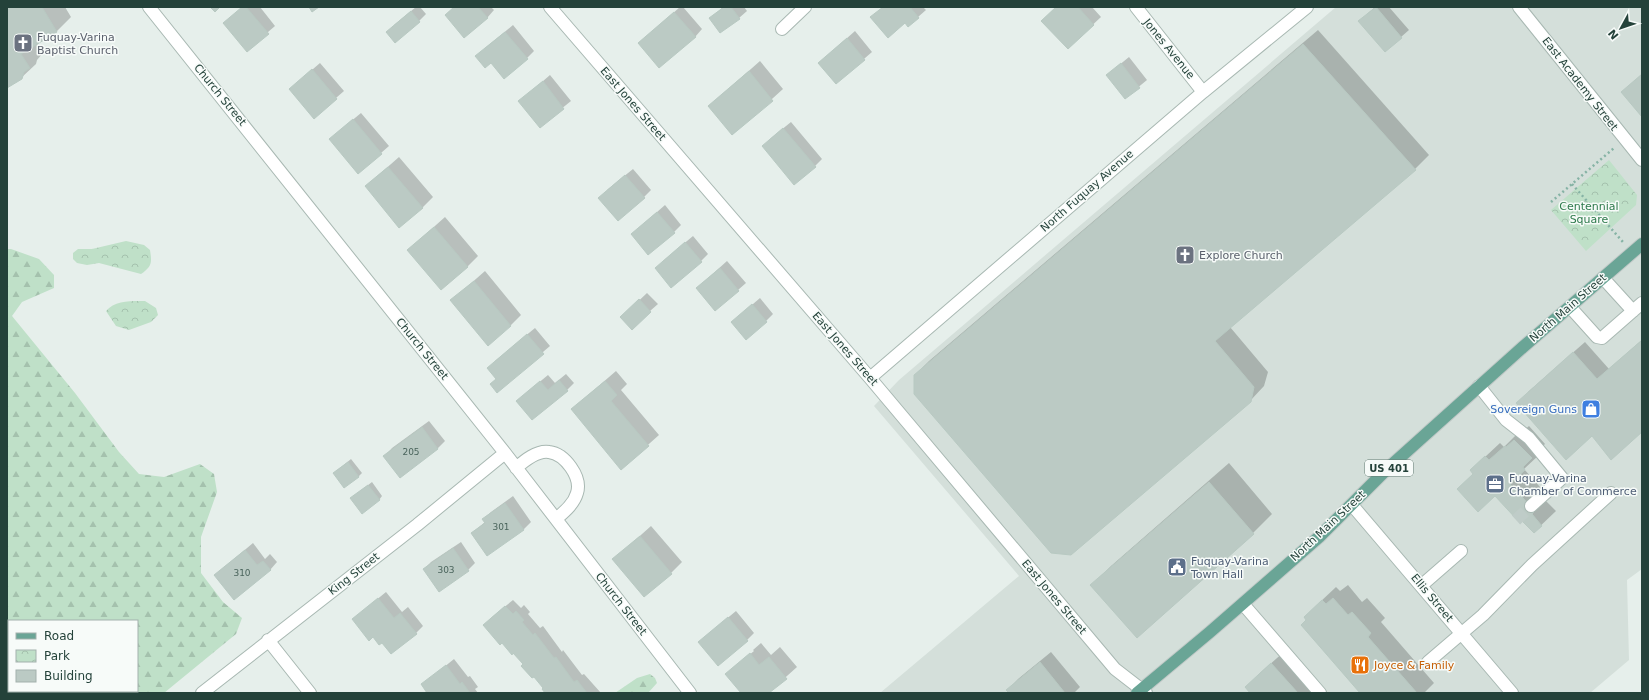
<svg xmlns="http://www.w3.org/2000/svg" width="1649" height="700" viewBox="0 0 1649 700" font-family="'DejaVu Sans',sans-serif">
  <defs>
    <pattern id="grass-tufts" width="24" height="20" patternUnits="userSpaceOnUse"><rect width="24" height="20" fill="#bfe0c8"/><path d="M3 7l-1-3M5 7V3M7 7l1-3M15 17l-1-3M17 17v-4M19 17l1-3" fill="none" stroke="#a4c1ad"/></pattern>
    <pattern id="forest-firs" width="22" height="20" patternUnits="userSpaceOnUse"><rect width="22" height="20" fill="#bfe0c8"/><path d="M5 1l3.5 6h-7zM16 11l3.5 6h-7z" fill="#a4c1ad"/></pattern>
    <pattern id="park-crowns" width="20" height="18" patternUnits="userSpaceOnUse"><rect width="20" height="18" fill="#bfe0c8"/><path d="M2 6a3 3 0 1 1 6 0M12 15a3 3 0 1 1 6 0" fill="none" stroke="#a4c1ad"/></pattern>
  </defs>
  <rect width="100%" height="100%" fill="#e6efeb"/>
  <path fill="#d4dfda" d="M1336 7H1642V569L1627 580 1629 660 1590 693H880L1019 576 874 406 899 380Z"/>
  <path fill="url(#grass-tufts)" d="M9 667V691H60L62 693H7V669Z"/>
  <path fill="url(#forest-firs)" d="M7 249H11L39 259 54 275V288L22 302 12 316 75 393 119 452 139 474 164 477 200 464 214 474 217 492 201 537V573L223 602 242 618 236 634 164 693H62L60 691H137V621H9V667L7 669Z
    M650 674 655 678 657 683 648 693H615L637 678Z"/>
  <path fill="url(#park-crowns)" d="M1609 160 1637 195 1636 205 1586 251 1551 210Z
    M126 241 144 245 150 250C152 263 152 266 141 274L99 263 87 265 77 263 73 259V253L78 249H92Z
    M145 301 156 308 158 315 151 322 129 330 116 326 106 311C115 300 132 301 145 301Z"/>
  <path fill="#0003" d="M7 7H65L71 17 57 31 37 43 43 53 37 60 36 64 21 78 7 87Z
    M242 7H260L275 26 247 50Z
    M416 7H420L426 14 419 21 394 25Z
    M454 7H491L494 10 487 18Z
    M680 7H683L702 29 695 37 639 43Z
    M723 7H744L747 11 739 18H711Z
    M883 7H923L926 10 918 17 905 22 872 17Z
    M1057 7H1092L1101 17 1068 48Z
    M1375 7H1389L1409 30 1385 51 1367 14Z
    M513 25 534 51 527 58 484 49Z
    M1318 30 1429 155 1415 169 1230 327 1268 372 1264 386 1250 401 915 375 929 361Z
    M855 31 872 52 836 83 819 63Z
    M1129 57 1147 80 1125 98 1107 75Z
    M760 61 783 89 733 134 709 106Z
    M320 63 344 91 314 117 298 82Z
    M550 75 571 101 540 126 520 101Z
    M361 113 389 146 358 173 338 132Z
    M791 122 822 159 815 166 770 139Z
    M399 157 433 197 422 208 366 186Z
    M633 169 651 190 644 197 607 190Z
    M665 205 681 225 674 232 632 234Z
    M445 217 478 256 467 267 408 250Z
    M693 236 708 254 701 261H663Z
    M727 261 746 283 715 310 697 288Z
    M485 271 521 315 510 326 452 300Z
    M647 293 658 304 650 311 629 310Z
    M760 298 773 314 766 321 732 322Z
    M535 328 550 346 497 391 495 361Z
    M1642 340V431L1592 435 1528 392 1585 342 1609 369Z
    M616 371 627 384 621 390 659 435 622 468 572 409Z
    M566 374 574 383 567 390 525 394 548 375 555 383Z
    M429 421 445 441 438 448 400 476 385 456 392 448Z
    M1529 426 1545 444 1536 452 1539 455 1524 469 1548 496 1545 500 1556 511 1534 532 1471 470 1500 443 1504 447 1519 432 1520 434Z
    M351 459 362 473 358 477 334 473Z
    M1229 463 1272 514 1253 533 1092 585 1111 566Z
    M372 482 382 496 379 500 355 495Z
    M513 496 531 522 524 529 488 554 472 533 485 522 483 519 491 512Z
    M651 526 682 562 671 573 614 559Z
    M461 542 475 563 468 570 424 569 431 562Z
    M253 543 265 559 270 554 277 562 270 570 215 575Z
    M1348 585 1362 602 1367 598 1385 618 1381 622 1434 683 1424 693H1362L1319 603 1336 587 1340 591Z
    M386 592 402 612 408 607 423 626 416 633 382 641 353 619Z
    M513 600 521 608 524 605 530 612 528 614 540 628 543 626 562 652 563 650 582 675 584 674 601 693H546L545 688 534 675 532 677 491 618Z
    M736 611 754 633 747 640 707 635Z
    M761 643 771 655 780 647 797 667 768 693H743L727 674 737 664V665L754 651 753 650Z
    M1286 650 1324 693H1252L1260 673Z
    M1051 652 1080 687 1074 693H1010L1008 690 1018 679Z
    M454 659 468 677 470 676 478 687 475 689 478 693H428L422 685Z"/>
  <path fill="#bbcac4" stroke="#b8c9c2" d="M7 7H42L57 32 21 54 30 68 24 72 22 79 7 88Z
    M210 7H220L215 12Z
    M242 7H246L269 34 247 52 223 23Z
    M309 7H319L312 12Z
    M454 7H478L488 18 464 38 445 15Z
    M724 7H731L740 19 720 33 709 18Z
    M883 7H910L919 18 908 27 905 23 888 38 870 17Z
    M1056 7H1078L1094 25 1068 49 1041 21Z
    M1376 7 1402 38 1385 52 1358 21Z
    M411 11 420 22 395 43 386 32Z
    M674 12 696 37 659 68 638 43Z
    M505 32 528 59 504 79 491 63 485 68 475 56Z
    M847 38 865 60 836 84 818 63Z
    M1303 44 1416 170 1215 341 1254 387 1251 402 1071 555 1051 553 914 394V375Z
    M1121 63 1140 88 1125 99 1106 75Z
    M312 69 337 99 314 119 289 89Z
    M749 71 773 101 732 135 708 106Z
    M1642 74V117L1621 92Z
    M543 81 564 109 540 128 518 101Z
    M353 119 382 154 358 174 329 139Z
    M783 128 816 167 794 185 762 146Z
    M388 167 423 208 399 228 365 186Z
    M625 175 645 198 618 221 598 198Z
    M657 212 675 233 648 255 631 234Z
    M434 227 468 267 441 290 407 250Z
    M685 242 702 262 671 288 655 268Z
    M720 268 739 291 715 311 696 288Z
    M474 281 511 326 488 346 450 300Z
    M639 299 651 312 632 330 620 317Z
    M752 304 767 322 746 340 731 322Z
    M527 334 544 354 497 393 490 384 496 379 487 368Z
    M1642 340V432L1611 460 1592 436 1566 460 1516 403 1573 352 1597 379Z
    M559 380 568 391 532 420 516 401 540 381 548 390Z
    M605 381 617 395 611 401 649 446 621 470 571 409Z
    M422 427 438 449 400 478 383 456Z
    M1514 440 1532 458 1523 467 1525 470 1510 484 1535 511 1532 514 1542 526 1534 533 1522 521 1520 523 1495 496 1478 512 1457 489 1473 474 1470 470 1485 456 1489 460 1505 446 1506 447Z
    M348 462 359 477 344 488 333 473Z
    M1209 482 1254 534 1137 638 1090 585Z
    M368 485 380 500 362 514 350 498Z
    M505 503 524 530 487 556 471 533 485 523 482 519Z
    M640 536 672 574 644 597 612 559Z
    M453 548 469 571 439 592 423 569Z
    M245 550 257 565 263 561 271 570 234 600 214 575Z
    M378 598 394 618 400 613 417 634 391 654 382 643 379 645 373 637 369 641 352 619Z
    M1333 598 1348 615 1352 612 1371 633 1368 637 1417 693H1360L1301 625 1306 620 1304 617 1322 600 1326 604Z
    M505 606 513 614 516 611 524 620 522 622 533 635 535 633 554 658 556 657 574 682 577 680 587 693H545L542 689 543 688 534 677 532 678 521 666 523 664 513 653 512 655 502 643 500 645 483 625Z
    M728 617 748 641 718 666 698 642Z
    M750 653 759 665 769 657 787 679 769 693H741L725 674Z
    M1040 662 1065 693H1009L1006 690Z
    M1271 663 1298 693H1250L1245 687Z
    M446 665 460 684 462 682 470 693H427L421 684Z"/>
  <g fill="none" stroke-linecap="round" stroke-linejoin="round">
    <path stroke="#bfccc8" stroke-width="12" stroke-dasharray="12 6" stroke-linecap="butt" d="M1516 520 1531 506"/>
    <g stroke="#a8b8b2" stroke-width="14">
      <path id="minor" d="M149 7 505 453 690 693
        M550 7 870 378 1115 669 1146 693
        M1136 7 1203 92
        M1519 7 1642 160
        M782 29 805 7
        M1603 278 1633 311
        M1570 307 1597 337 1602 338 1642 303
        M870 378 1203 92 1307 7
        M1479 386 1506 420 1529 438 1562 478 1531 506
        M516 468C524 461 537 450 549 452 565 454 582 477 577 493 574 504 564 512 556 519
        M1352 505 1512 693
        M1422 585 1461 551
        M1243 604 1320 693
        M268 640 310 693
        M1428 662 1483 615 1532 565 1611 493
        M202 693 417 525 505 453"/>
    </g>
    <g stroke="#c2cac8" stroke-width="14">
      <path id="major" d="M1137 693 1210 632 1319 537 1386 470 1523 347 1642 244"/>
    </g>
    <path stroke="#86b3a5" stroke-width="2.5" stroke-dasharray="2 3" stroke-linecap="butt" d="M1572 184 1623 242
      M1551 202 1614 148"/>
    <use href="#minor" stroke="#fff" stroke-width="12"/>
    <use href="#major" stroke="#6aa596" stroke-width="12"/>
  </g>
  <defs>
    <g id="church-square" transform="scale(1)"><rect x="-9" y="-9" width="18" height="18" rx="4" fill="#6b7280" stroke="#f7fbf9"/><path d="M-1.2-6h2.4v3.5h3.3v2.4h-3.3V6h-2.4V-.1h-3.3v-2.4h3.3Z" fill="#fff"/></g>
    <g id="shop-square" transform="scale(1)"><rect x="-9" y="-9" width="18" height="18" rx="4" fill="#3f7fe0" stroke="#f7fbf9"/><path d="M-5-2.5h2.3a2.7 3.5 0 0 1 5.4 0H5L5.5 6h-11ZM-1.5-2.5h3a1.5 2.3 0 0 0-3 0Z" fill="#fff"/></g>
    <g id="office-square" transform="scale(1)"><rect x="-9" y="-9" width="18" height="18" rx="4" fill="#5c6f8a" stroke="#f7fbf9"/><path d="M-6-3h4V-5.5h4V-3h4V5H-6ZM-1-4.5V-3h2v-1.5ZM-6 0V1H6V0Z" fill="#fff"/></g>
    <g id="civic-square" transform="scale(1)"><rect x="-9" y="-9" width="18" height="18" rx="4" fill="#5c6f8a" stroke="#f7fbf9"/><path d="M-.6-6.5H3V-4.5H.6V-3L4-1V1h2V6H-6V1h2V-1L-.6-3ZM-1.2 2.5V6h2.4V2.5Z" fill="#fff"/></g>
    <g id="restaurant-square" transform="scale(1)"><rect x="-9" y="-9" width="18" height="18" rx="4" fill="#e8710a" stroke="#f7fbf9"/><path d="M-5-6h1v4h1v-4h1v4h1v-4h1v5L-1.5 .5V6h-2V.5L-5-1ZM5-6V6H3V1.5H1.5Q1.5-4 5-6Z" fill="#fff"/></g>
  </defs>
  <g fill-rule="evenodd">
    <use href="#church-square" x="23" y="43"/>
    <use href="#church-square" x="1185" y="255"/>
    <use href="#shop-square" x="1591" y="409"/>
    <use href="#office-square" x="1495" y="484"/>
    <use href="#civic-square" x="1177" y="567"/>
    <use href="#restaurant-square" x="1360" y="665"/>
  </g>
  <g text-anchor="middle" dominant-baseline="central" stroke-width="3" stroke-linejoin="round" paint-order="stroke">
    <g font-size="9" fill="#4a645c">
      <text x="411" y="452">205</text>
      <text x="501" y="527">301</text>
      <text x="446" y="570">303</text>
      <text x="242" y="573">310</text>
    </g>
    <rect fill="#f7fbf9" stroke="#637a73" stroke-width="1" x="1365" y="460" width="48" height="16" rx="3"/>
    <g font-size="10" font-weight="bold" fill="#24423a">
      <text x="1389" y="468">US 401</text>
    </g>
    <g font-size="11" fill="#5b616d" stroke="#f7fbf9" text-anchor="start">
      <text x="37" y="37">Fuquay-Varina<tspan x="37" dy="13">Baptist Church</tspan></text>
      <text x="1199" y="255">Explore Church</text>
    </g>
    <g font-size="11" fill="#24423a" stroke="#f7fbf9">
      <text transform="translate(1169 49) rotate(51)">Jones Avenue</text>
      <text transform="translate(1580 84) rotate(52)">East Academy Street</text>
      <text transform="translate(220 95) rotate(51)">Church Street</text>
      <text transform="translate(633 104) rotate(49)">East Jones Street</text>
      <text transform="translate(1087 191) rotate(-41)">North Fuquay Avenue</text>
      <text transform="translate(1568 308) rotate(-41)">North Main Street</text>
      <text transform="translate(422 349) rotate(51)">Church Street</text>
      <text transform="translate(845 349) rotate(49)">East Jones Street</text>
      <text transform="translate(1328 526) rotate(-43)">North Main Street</text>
      <text transform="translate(354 574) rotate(-38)">King Street</text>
      <text transform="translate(1054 597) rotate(50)">East Jones Street</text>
      <text transform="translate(1432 598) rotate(50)">Ellis Street</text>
      <text transform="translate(621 604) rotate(52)">Church Street</text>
    </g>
    <g font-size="11" fill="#2d7a4b" stroke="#f7fbf9">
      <text x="1589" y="206">Centennial<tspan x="1589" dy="13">Square</tspan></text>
    </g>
    <g font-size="11" fill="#366cbe" stroke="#f7fbf9" text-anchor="end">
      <text x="1577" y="409">Sovereign Guns</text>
    </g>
    <g font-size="11" fill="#4e5e75" stroke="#f7fbf9" text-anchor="start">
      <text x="1509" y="478">Fuquay-Varina<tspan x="1509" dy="13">Chamber of Commerce</tspan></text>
      <text x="1191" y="561">Fuquay-Varina<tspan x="1191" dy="13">Town Hall</tspan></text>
    </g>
    <g font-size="11" fill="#c56008" stroke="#f7fbf9" text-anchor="start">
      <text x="1374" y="665">Joyce &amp; Family</text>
    </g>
  </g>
  <rect width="1649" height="700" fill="none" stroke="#24423a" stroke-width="16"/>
  <rect x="8" y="620" width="130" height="72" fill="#f7fbf9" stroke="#a3b1ad"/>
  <rect x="16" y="633" width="20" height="6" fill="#6aa596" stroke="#a3b1ad"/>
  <text x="44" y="640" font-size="12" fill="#24423a">Road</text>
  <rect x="16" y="650" width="20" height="12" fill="url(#park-crowns)" stroke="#a3b1ad"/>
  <text x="44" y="660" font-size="12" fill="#24423a">Park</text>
  <rect x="16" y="670" width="20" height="12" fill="#bbcac4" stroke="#a3b1ad"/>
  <text x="44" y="680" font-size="12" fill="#24423a">Building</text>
  <g transform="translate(1621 28) rotate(230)" stroke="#f7fbf9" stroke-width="3" paint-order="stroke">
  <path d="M0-3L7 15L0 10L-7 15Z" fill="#24423a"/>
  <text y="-6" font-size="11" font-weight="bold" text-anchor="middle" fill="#24423a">N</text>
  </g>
</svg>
